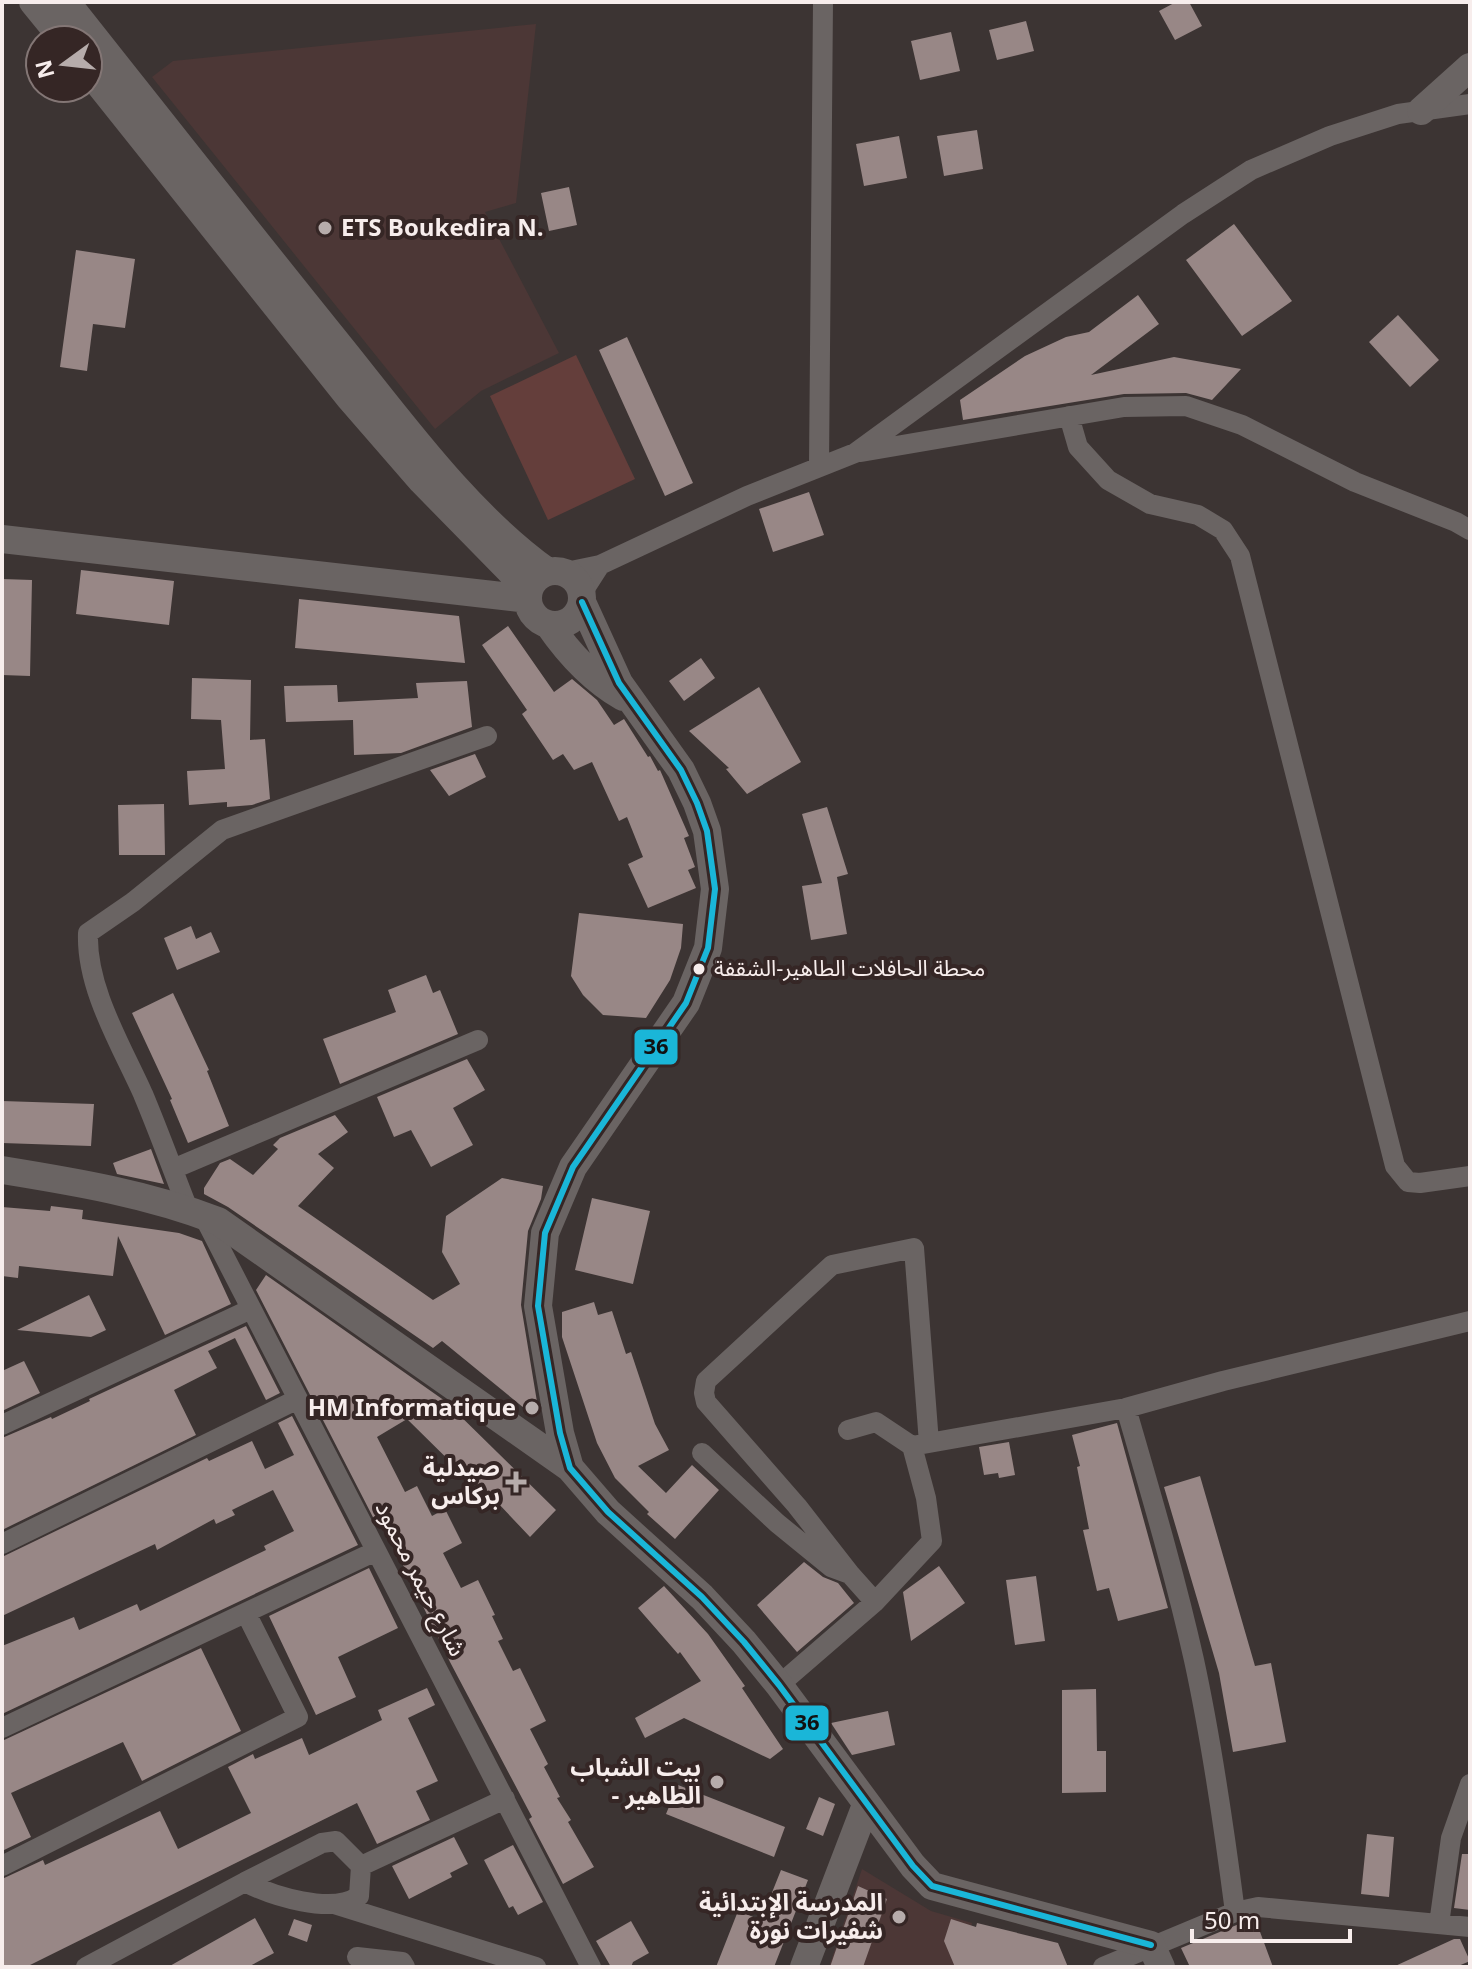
<svg xmlns="http://www.w3.org/2000/svg" width="1472" height="1969" viewBox="0 0 1472 1969" font-family="Georgia,'Noto Sans Arabic',serif">
  <rect width="100%" height="100%" fill="#3c3433"/>
  <path fill="#4c3736" d="M536 24 516 203 485 212 559 353 481 391 435 429 152 77 173 61Z
    M862 1869 931 1911 972 1923 969 1934 983 1967H829Z"/>
  <path fill="#643e3b" d="M576 355 635 479 548 520 490 396Z"/>
  <path fill="#988786" d="M1176 2H1189L1202 26 1175 40 1159 11Z
    M1026 21 1034 51 997 60 989 30Z
    M951 32 960 71 920 80 911 41Z
    M977 130 983 169 944 176 937 136Z
    M899 136 907 178 864 186 856 144Z
    M569 187 577 225 549 231 541 193Z
    M1234 224 1292 301 1242 336 1186 260Z
    M76 250 135 259 125 328 93 324 87 371 60 367Z
    M1138 295 1159 324 1091 375 1174 357 1241 369 1212 400 1186 393 1124 394 963 420 960 400 1025 356 1066 337 1089 332Z
    M1398 315 1439 360 1410 387 1369 342Z
    M627 337 693 483 665 496 599 350Z
    M809 492 824 535 773 552 759 509Z
    M81 570 174 581 169 625 76 614Z
    M2 579 32 580 30 676 2 675Z
    M299 599 459 616 465 663 295 648Z
    M508 626 554 692 572 679 597 700 614 725 624 719 648 757 650 756 658 771 660 770 689 836 684 838 695 867 688 870 696 888 648 908 628 864 643 857 627 817 619 821 592 762 574 770 563 754 553 760 522 714 527 710 482 645Z
    M701 658 715 678 684 701 669 681Z
    M192 678 251 680 250 740 265 739 270 799 252 805 227 807V802L189 805 187 771 225 769 221 720 191 719Z
    M467 681 472 727 401 753 354 755 353 720 286 722 284 686 337 685 338 702 418 698 416 683Z
    M759 687 801 762 747 794 726 769 729 768 689 731Z
    M475 754 486 777 449 796 430 770Z
    M164 804 165 855H119L118 805Z
    M827 807 848 874 837 877 847 934 811 940 802 886 822 883 802 814Z
    M579 913 683 924 681 948 670 980 646 1018 603 1015 583 995 571 976Z
    M191 926 196 939 211 932 220 952 177 970 164 938Z
    M426 975 433 993 440 990 458 1034 340 1084 323 1039 396 1012 388 990Z
    M173 993 209 1070 207 1071 229 1126 188 1143 170 1100 172 1099 132 1013Z
    M467 1059 485 1090 453 1108 473 1145 431 1167 411 1130 394 1137 377 1097Z
    M2 1101 94 1104 91 1146 2 1143Z
    M335 1115 348 1132 318 1154 334 1168 298 1206 433 1300 460 1284 442 1252 446 1216 502 1178 543 1186 541 1199 528 1231 521 1305 539 1414 535 1417 442 1341 433 1348 228 1207 204 1194V1188L220 1163 230 1159 253 1175 278 1149 273 1145 280 1138Z
    M151 1149 164 1184 117 1174 113 1163Z
    M592 1198 650 1211 633 1284 575 1270Z
    M51 1206 83 1210 82 1219 179 1233 202 1241 231 1304 165 1335 118 1236 113 1276 19 1266 18 1278 2 1276V1207L50 1211Z
    M266 1275 445 1401 556 1510 530 1537 481 1485 478 1489 407 1419 377 1437 405 1492 417 1486 432 1516 445 1509 462 1543 443 1553 461 1588 478 1580 495 1615 492 1616 503 1639 498 1641 513 1671 520 1668 546 1721 530 1729 548 1764 544 1767 560 1797 557 1798 571 1820 568 1822 594 1867 563 1884 529 1819 532 1817 450 1662 389 1536 381 1521 376 1523 256 1290Z
    M89 1295 106 1330 91 1337 17 1330Z
    M594 1302 598 1315 612 1311 626 1354 631 1352 655 1424 669 1450 638 1466 666 1493 692 1465 719 1490 675 1539 647 1514 649 1512 615 1478 597 1443 562 1337V1312Z
    M246 1326 280 1393 266 1400 235 1338 208 1351 217 1368 174 1390 196 1435 2 1530V1438L51 1417 52 1419 90 1401 89 1399Z
    M24 1361 40 1393 2 1411V1371Z
    M292 1416 358 1545 2 1714V1646L74 1617 79 1630 137 1604 140 1611 266 1550 264 1546 294 1531 273 1490 232 1510 235 1515 216 1524 214 1519 157 1550 155 1544 2 1616V1557L207 1458 209 1461 252 1441 265 1469 294 1455 278 1423Z
    M1117 1423 1168 1608 1118 1621 1109 1588 1097 1591 1083 1530 1089 1529 1077 1467 1080 1466 1072 1435Z
    M1009 1442 1015 1475 999 1478 998 1473 984 1475 979 1447Z
    M1200 1476 1255 1666 1271 1663 1286 1742 1233 1752 1219 1673 1164 1487Z
    M804 1562 823 1577 838 1583 854 1603 797 1652 757 1605Z
    M939 1566 965 1603 911 1641 903 1592Z
    M369 1568 398 1628 338 1657 356 1697 316 1715 269 1616Z
    M1036 1576 1045 1641 1015 1645 1006 1580Z
    M664 1586 708 1634 745 1686 742 1688 783 1749 770 1759 684 1718 645 1738 635 1718 701 1681 680 1652 678 1654 638 1608Z
    M201 1648 241 1731 142 1781 123 1742 11 1793 31 1837 2 1851V1741Z
    M427 1688 435 1705 408 1718 438 1781 416 1791 430 1820 377 1844 357 1803 26 1967H2V1879L43 1860 45 1865 160 1811 178 1849 251 1813 228 1767 253 1754 255 1759 302 1738 309 1755 382 1720 378 1710Z
    M1096 1689 1097 1751H1106V1792L1062 1793V1690Z
    M888 1711 895 1745 852 1755 831 1723Z
    M678 1785 785 1827 774 1857 666 1814Z
    M819 1797 835 1804 823 1836 806 1829Z
    M1367 1834 1394 1837 1389 1897 1361 1894Z
    M454 1837 468 1864 450 1873 452 1877 409 1899 392 1866Z
    M513 1845 543 1902 518 1915 513 1906 509 1908 484 1860Z
    M1462 1854H1470V1910L1454 1908Z
    M781 1870 808 1880 774 1967H716L738 1911 761 1920Z
    M858 1886 887 1899 863 1967H830Z
    M255 1918 274 1953 248 1967H168Z
    M294 1919 312 1925 307 1942 288 1935Z
    M951 1919 976 1927 977 1923 1058 1943 1068 1967H955L944 1941Z
    M631 1921 649 1953 633 1962 631 1967H611L596 1941Z
    M1256 1921 1273 1967H1190L1181 1948 1239 1924Z
    M1454 1939H1460L1470 1961 1456 1967H1393Z"/>
  <g fill="none" stroke-linecap="round" stroke-linejoin="round">
    <path stroke="#6a6463" stroke-width="20" d="M1069 416 1078 447 1108 480 1150 504 1198 515 1223 530 1240 556 1395 1166 1408 1182 1420 1183 1470 1176
      M861 452 1124 407 1186 406 1242 425 1355 482 1456 522 1470 530
      M819 466 823 2
      M566 572 600 565 747 496 855 453 1183 214 1251 170 1330 136 1398 114 1470 104
      M582 593 600 565
      M173 1169 478 1040
      M188 1209C173 1171 159 1132 143 1094 121 1045 86 988 88 933L133 902 222 830 487 736
      M203 1215 591 1967
      M1126 1408 1223 1381 1470 1321
      M2 1425 251 1309
      M848 1430 876 1422 912 1446
      M702 1453 777 1523 831 1567 850 1574 875 1602
      M2 1544 298 1399
      M850 1574 797 1506 706 1402 704 1393 706 1381 832 1265 914 1248 929 1443
      M779 1685 875 1602 932 1541 926 1498 912 1446 1126 1408C1150 1491 1175 1575 1194 1660 1212 1743 1224 1827 1235 1912
      M2 1728 376 1551
      M2 1866 298 1717 246 1613
      M361 1866 359 1896C332 1915 272 1896 245 1882L322 1843 336 1841 361 1866 505 1799
      M334 1904 536 1967
      M1439 1924 1451 1838 1470 1784
      M357 1957 402 1962 405 1967
      M86 1967 245 1882
      M1103 1967 1235 1912 1258 1907 1470 1927"/>
    <path stroke="#6a6463" stroke-width="28" d="M33 2 64 40
      M66 2C158 118 249 234 342 349 403 425 468 515 548 572
      M88 70 349 397 422 481 529 590
      M1421 111 1470 67
      M2 539 528 599
      M528 598a27 27 0 1 1 54 0a27 27 0 1 1-54 0Z
      M582 602 619 683 681 770 697 803 707 831 715 889 708 948 686 1003 573 1167 545 1233 538 1306 560 1433 570 1468 608 1512 702 1597 744 1642 779 1685 913 1866 932 1886 1151 1945 1161 1967
      M549 625C569 654 592 679 623 697
      M2 1170C76 1182 148 1194 218 1221L570 1468
      M804 1967 866 1805"/>
    <g stroke="#352625" stroke-width="12">
      <path id="bus-1" d="M582 602 619 683 681 770 697 803 707 831 715 889 708 948 686 1003 573 1167 545 1233 538 1306 560 1433 570 1468 608 1512 702 1597 744 1642 779 1685 913 1866 932 1886 1151 1945"/>
    </g>
    <use href="#bus-1" stroke="#1ab6d8" stroke-width="6"/>
  </g>
  <g fill="#b6acab" stroke="#352625" stroke-width="3">
    <circle cx="325" cy="228" r="8"/>
    <circle cx="532" cy="1408" r="8"/>
    <path d="M512 1470h8v8h8v8h-8v8h-8v-8h-8v-8h8z"/>
    <circle cx="717" cy="1782" r="8"/>
    <circle cx="899" cy="1917" r="8"/>
  </g>
  <circle fill="#f7edec" stroke="#352625" stroke-width="3" cx="699" cy="969" r="7"/>
  <g text-anchor="middle" dominant-baseline="central" stroke-width="8" stroke-linejoin="round" paint-order="stroke">
    <g font-size="22" fill="#f7edec" stroke="#352625" text-anchor="start">
      <text x="714" y="969">محطة الحافلات الطاهير-الشقفة</text>
    </g>
    <g font-size="24" font-weight="bold" fill="#f7edec" stroke="#352625" text-anchor="end">
      <text x="341" y="228" text-anchor="start">ETS Boukedira N.</text>
      <text x="516" y="1408">HM Informatique</text>
      <text x="500" y="1468">صيدلية<tspan x="500" dy="28">بركاس</tspan></text>
      <text x="701" y="1768">بيت الشباب<tspan x="701" dy="28">- الطاهير</tspan></text>
      <text x="883" y="1903">المدرسة الإبتدائية<tspan x="883" dy="28">شفيرات نورة</tspan></text>
    </g>
    <g font-size="24" fill="#f7edec" stroke="#352625">
      <text transform="translate(420 1579) rotate(63)">شارع حيمر محمود</text>
    </g>
  </g>
  <g stroke="#352625" stroke-width="3">
    <rect x="633" y="1028" width="46" height="38" rx="8" fill="#1ab6d8"/>
    <rect x="784" y="1704" width="46" height="38" rx="8" fill="#1ab6d8"/>
  </g>
  <g font-size="22" text-anchor="middle" font-weight="bold" fill="#111">
    <text x="656" y="1054">36</text>
    <text x="807" y="1730">36</text>
  </g>
  <rect width="1472" height="1969" fill="none" stroke="#f7edec" stroke-width="8"/>
  <g transform="translate(64 64) rotate(255)"><circle r="38" fill="#352625" stroke="#837675" stroke-width="2"/>
  <path d="M0-6L14 30L0 20L-14 30Z" fill="#b6acab"/>
  <text y="-12" font-size="22" font-weight="bold" text-anchor="middle" fill="#f7edec">N</text>
  </g>
  <path d="M1192 1929v12h158v-12" fill="none" stroke="#f7edec" stroke-width="4"/>
  <text x="1204" y="1929" font-size="24" fill="#f7edec" stroke="#352625" stroke-width="6" paint-order="stroke">50 m</text>
</svg>
